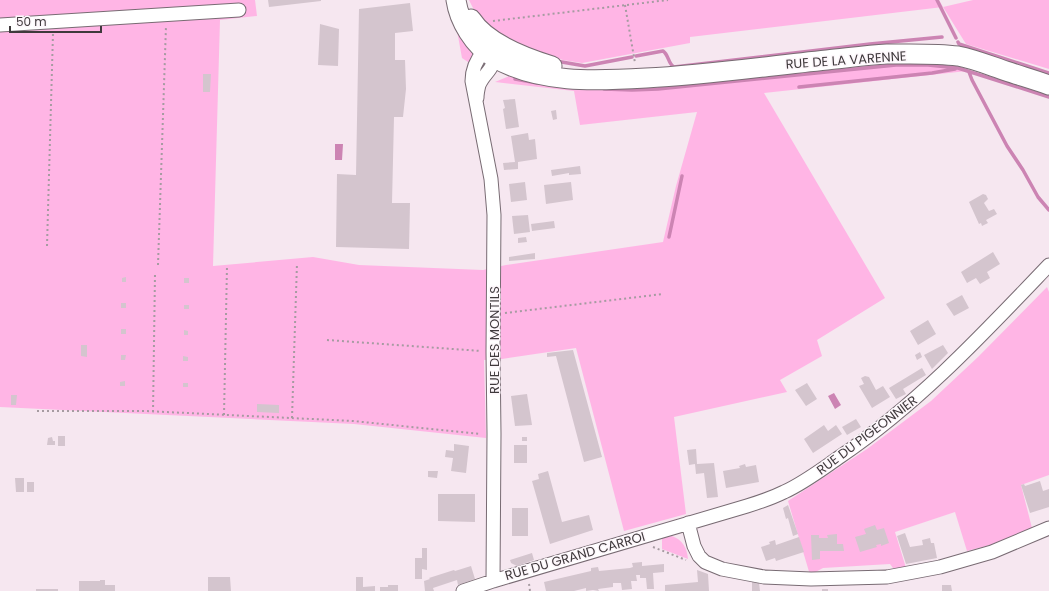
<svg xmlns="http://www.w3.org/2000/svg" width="1049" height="591" viewBox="0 0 1049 591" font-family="Poppins,sans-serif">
  <rect width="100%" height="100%" fill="#f6e7f0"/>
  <path fill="#ffb5e5" d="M0 0H255L257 16 220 20 213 266 313 257 359 265 483 270 506 265 663 242 676 186 697 112 580 125 574 91 495 82 512 75 913 59 967 71 764 93 885 298 817 340 822 356 780 380 787 392 674 417 686 514 624 531 576 348 502 359 484 360 486 438 354 424 0 407Z
    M469 0H939L943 7 973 0H1049V69L966 44 943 7 690 37V43L582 63 563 60 541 54 512 42 494 31 476 14Z
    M454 14 473 52 471 64 462 58Z
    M1047 287 1049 292V475L1021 485 1032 528 990 545 967 551 955 512 895 532 906 568H893L890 564 823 568 810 575 788 501 867 449 931 401 978 357Z
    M672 536C683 540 687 548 688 559L662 549V538Z"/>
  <path fill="#cc84b3" d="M335 144H343L342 160H335Z
    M834 393 841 405 835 409 828 396Z"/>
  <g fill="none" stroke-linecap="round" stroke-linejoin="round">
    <path stroke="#cc84b3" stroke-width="3.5" d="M937 0 956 38
      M958 42 959 44 1049 73
      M636 56 663 51C669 55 668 64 674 67L870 44 942 37
      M556 61 585 66 632 57
      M969 72 972 80 1007 146 1023 170 1038 197 1049 210
      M515 79 537 83
      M799 87 932 73 955 69
      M604 89 632 90 658 89 896 65H928L958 68 1049 97
      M669 237 682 176"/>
  </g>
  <path fill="#d4c5ce" d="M268 0H321V1L269 7Z
    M410 3 413 31 395 33V60H405L406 89 403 117H394L392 203H410L409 249 336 247 337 174 356 175 359 9Z
    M320 24 339 29 338 66 318 65Z
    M203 74H211L210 92H203Z
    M515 99 519 127 506 129 503 109 505 108 503 100Z
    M556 110 557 119 553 120 551 111Z
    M528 133 529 140 535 139 537 159 518 162V169L504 170 503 163 515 162 511 136Z
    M580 166 581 174 569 175V173L552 176 551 170Z
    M525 182 527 200 511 202 509 184Z
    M571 182 573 200 546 204 544 185Z
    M983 194 986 195 988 199 984 203 989 211 994 209 997 214 986 220 988 223 982 226 981 223 979 224 969 202Z
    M528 215 530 232 514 234 512 216Z
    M554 221 555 228 532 231 531 224Z
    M526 237 527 242 518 243V238Z
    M993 252 1000 264 987 272 990 278 980 284 976 278 967 283 961 272Z
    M535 253V259L509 261V257Z
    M126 277V282H122V278Z
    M184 278H189V283H184Z
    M962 295 969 308 954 316 946 304Z
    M121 303H126V308H121Z
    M184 305H189V309H184Z
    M928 320 936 334 918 345 910 331Z
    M121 329H126V334H121Z
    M184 330 188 331V335H184Z
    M81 345H87V357L81 356Z
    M943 345 948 353 932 369 924 355Z
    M573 350 602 457 584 462 556 356 547 357V353Z
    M920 352 922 357 917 360 915 355Z
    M121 355H126L125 360H121Z
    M183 356 188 357V361H183Z
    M922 368 926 375 903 389 906 394 896 399 889 388Z
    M865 376 869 377 876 390 883 386 890 397 872 408 859 386 864 384 861 378Z
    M125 381V386H120V382Z
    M183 383H188V387H183Z
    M807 383 817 399 806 406 795 390Z
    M527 394 532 425 515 426 511 396Z
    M11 395H17L16 405H11Z
    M257 404 279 405V413L257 412Z
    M856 419 861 427 847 435 842 427Z
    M824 425 828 431 836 425 842 434 813 453 804 439Z
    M58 436H65V446H58Z
    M52 437 53 441H55V445H47L48 438Z
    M522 437H527V441H522Z
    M454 444 469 446 466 473 451 471 453 458 445 457 446 450 454 451Z
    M514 445H527V463H514Z
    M696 449 697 464 714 463 718 497 707 498 704 473 696 474 695 464 689 465 687 450Z
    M745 464 746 467 756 465 759 482 726 488 723 471 740 468 739 466Z
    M428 471H438L437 478 428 477Z
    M548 471 562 522 589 515 593 530 550 544 532 481 539 479 538 474Z
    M15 478H24V492H16Z
    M1040 481 1043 491 1049 489V507L1030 513 1021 485 1024 484 1025 486Z
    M27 482H34V492H27Z
    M438 494H475V522L438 521Z
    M788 505 798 534 793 536 788 518 786 519 783 508Z
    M512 508H528V536H512Z
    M875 525 877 530 884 528 889 543 881 546V544L876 545 877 547 860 552 855 537 866 534 864 529Z
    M905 533 910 547 923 545 922 540 930 538 931 543H934L937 558 906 564 897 536Z
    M837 534V544H843L844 551H820V559L812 560 811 535H819V538H828L827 535Z
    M799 537 804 552 776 561 775 558 766 561 761 547 770 544 769 542 775 540 776 545Z
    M422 548H427V570L422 569V579H415V558H422Z
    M532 553 534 560 517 566 511 563 510 560Z
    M642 562V566L664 564V572L653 573 654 589H647L646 578H640V575H636L637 581H631L632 589 622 590 621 583H613V587L598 589 599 591 593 590 586 591V588L574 591H546L544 582 591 571V568L598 567 599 571 630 568 633 567 632 563Z
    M471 566 475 579 458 585 457 580 433 588 434 591H425L424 581 430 579 429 578 454 570 455 571Z
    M697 570 708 574 709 591H665V585L698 582Z
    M208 577H230L231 591H208Z
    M356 577H363V587L375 586V591H356Z
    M100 580H105V585H115V591H79V581H100Z
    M752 582 759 583 760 591H752Z
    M388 585H398V591H380V587H388Z
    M942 585H951L952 591H942Z
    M36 589H58V591H36Z
    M822 589H828V591H822Z"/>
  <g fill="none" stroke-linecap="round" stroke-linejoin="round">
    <g stroke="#786b73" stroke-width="15">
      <path id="street" d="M0 25 239 10
        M484 51C477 59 472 70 472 81L491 179 494 215 493 352 494 434 493 581
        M477 98C477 94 478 89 479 85 485 71 496 70 494 50
        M688 523 694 546 699 556 705 562 722 569 764 577 811 579 887 577 940 567 992 552 1049 528
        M463 591 493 581 747 506C760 502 772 498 784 492 804 483 822 469 841 456 919 403 984 333 1049 265"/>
    </g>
    <g stroke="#786b73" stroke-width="21">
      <path id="secondary" d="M456 0C459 21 474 46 493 57 538 84 595 81 646 78 707 75 767 66 827 60 847 58 867 55 887 54 911 54 935 53 958 56 974 59 991 66 1006 71 1021 76 1035 80 1049 85
        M471 19C487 44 526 58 552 66"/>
    </g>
    <path stroke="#a69ba1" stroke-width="2" stroke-dasharray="2 3" stroke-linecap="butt" d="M625 5 635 63
      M493 21 668 0
      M47 246 53 33
      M158 265 166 26
      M505 313 663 294
      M327 340 481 351
      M37 411H145L353 421 481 434
      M153 412 155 274
      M224 415 227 266
      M292 418 297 263
      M653 547 686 560
      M529 584 530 591"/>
    <use href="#street" stroke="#fff" stroke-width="13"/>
    <use href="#secondary" stroke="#fff" stroke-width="19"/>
  </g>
  <g text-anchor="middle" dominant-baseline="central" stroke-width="3" stroke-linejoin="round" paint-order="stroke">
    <g font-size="13" fill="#3f393c" stroke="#fdf7fb">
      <text transform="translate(846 60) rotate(-4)">RUE DE LA VARENNE</text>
      <text transform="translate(494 340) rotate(-90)">RUE DES MONTILS</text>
      <text transform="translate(867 435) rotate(-37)">RUE DU PIGEONNIER</text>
      <text transform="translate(575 556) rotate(-16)">RUE DU GRAND CARROI</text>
    </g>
  </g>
  <path d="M10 26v6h91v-6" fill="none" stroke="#3f393c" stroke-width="2"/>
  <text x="16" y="26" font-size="12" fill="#3f393c" stroke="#fdf7fb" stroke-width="3" paint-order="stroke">50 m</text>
</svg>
